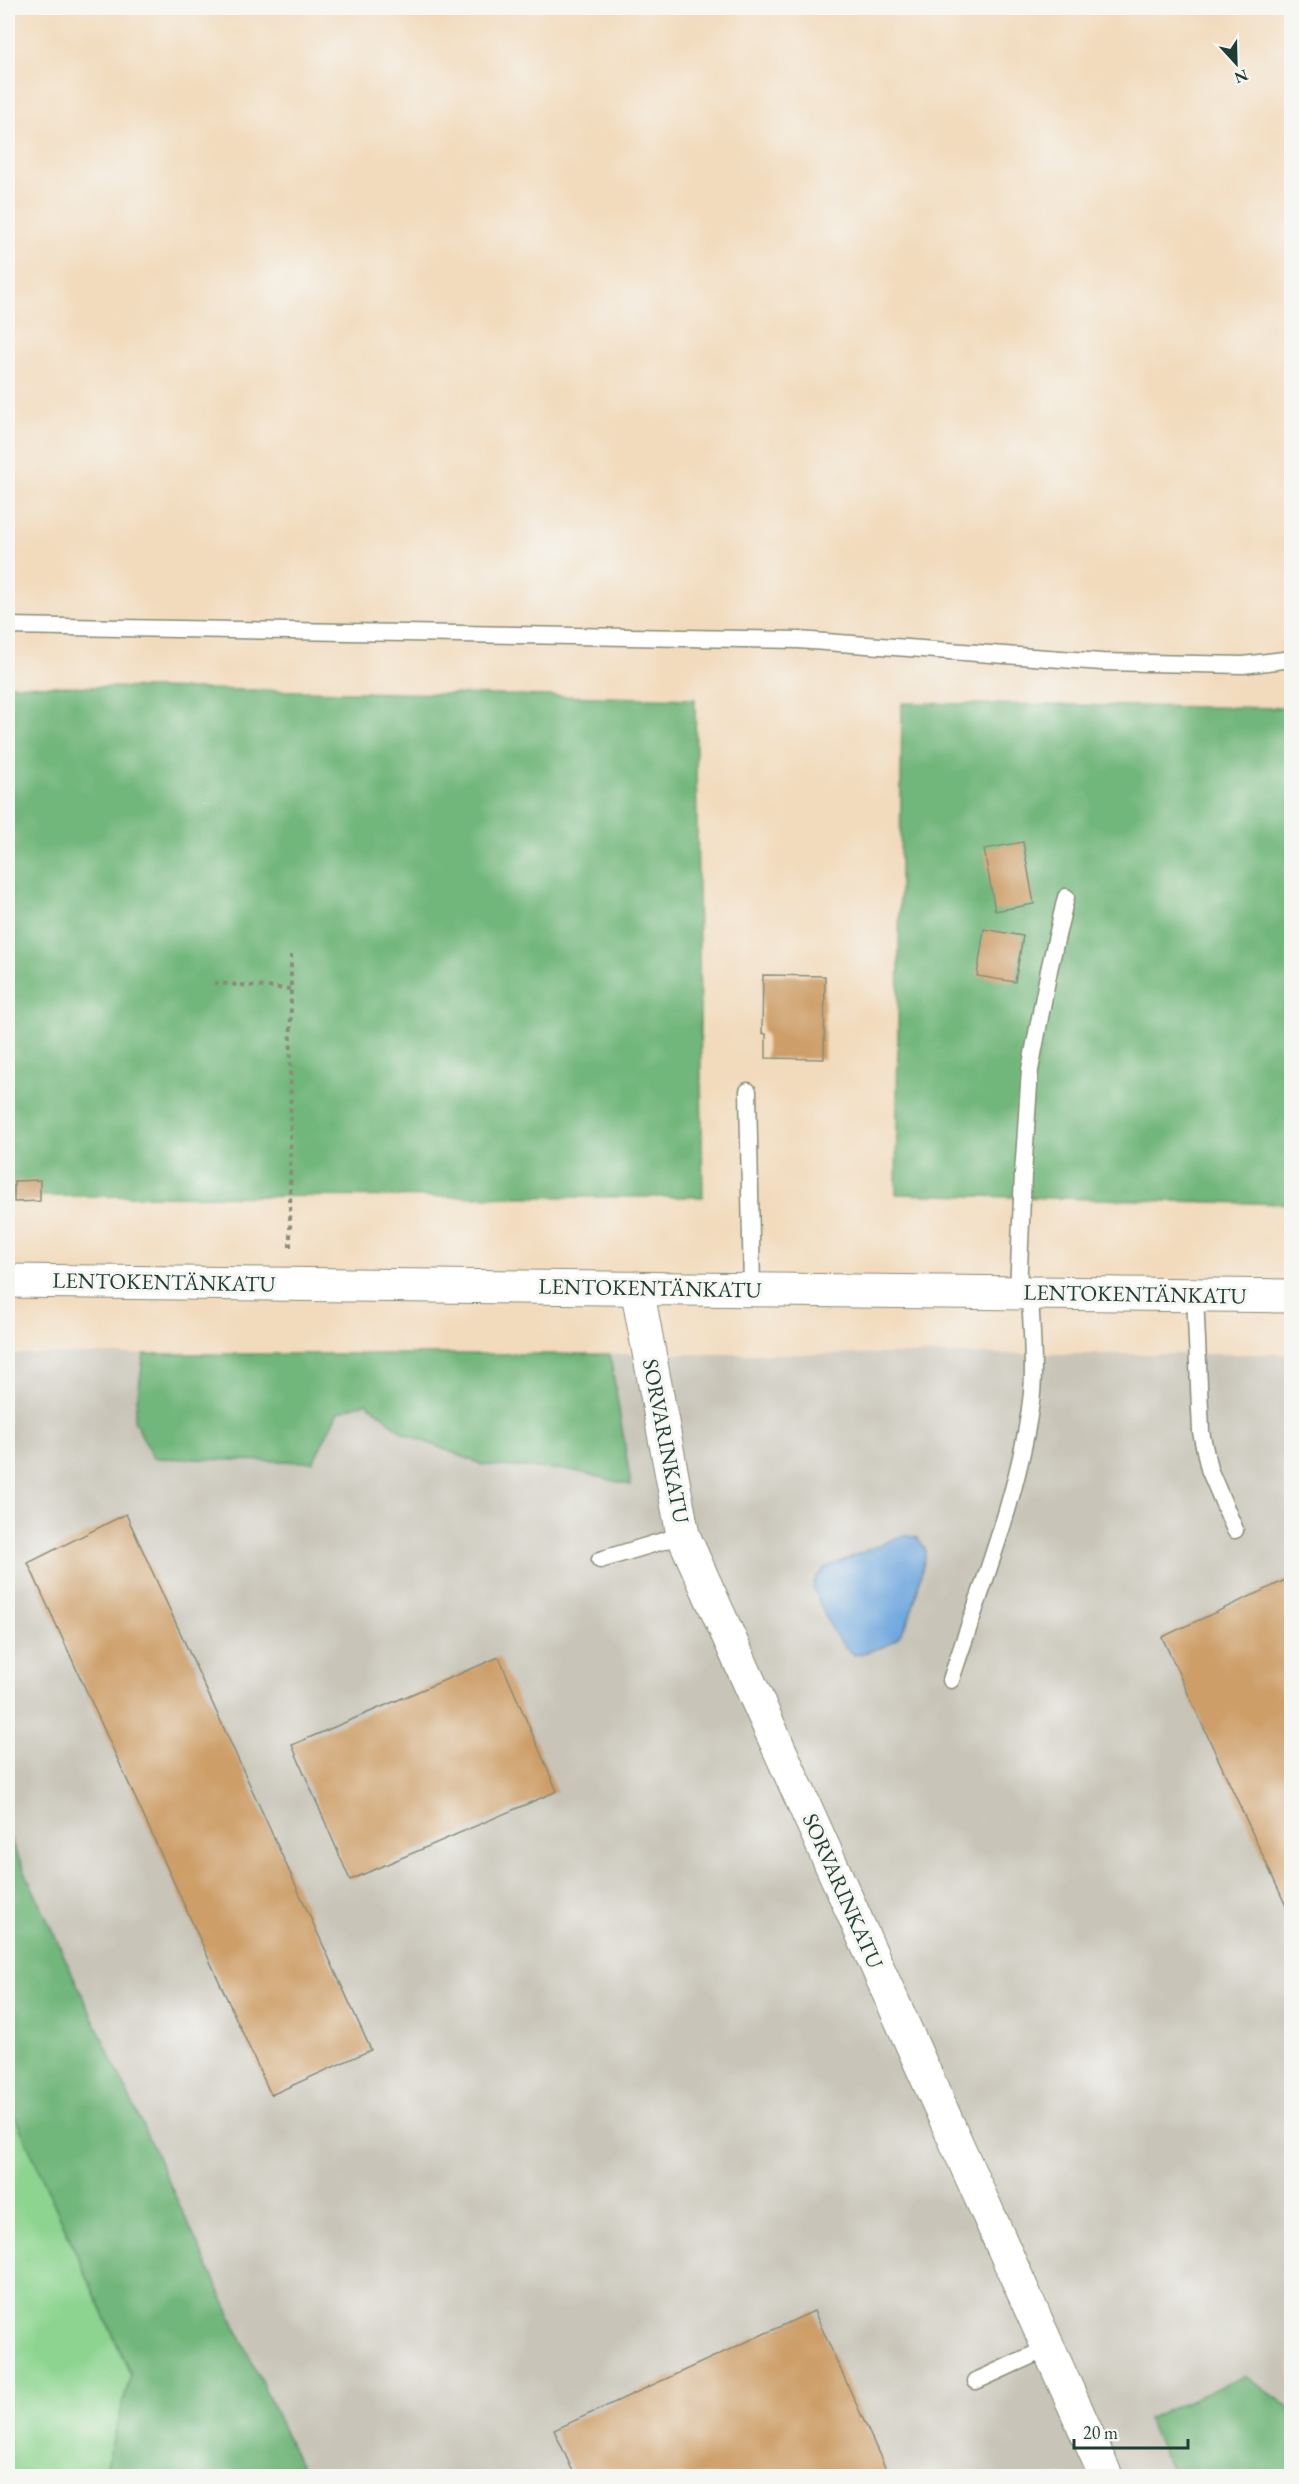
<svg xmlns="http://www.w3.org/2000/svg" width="1299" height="2484" viewBox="0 0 1299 2484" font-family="'EB Garamond',serif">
  <rect width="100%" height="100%" fill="#f6f6f2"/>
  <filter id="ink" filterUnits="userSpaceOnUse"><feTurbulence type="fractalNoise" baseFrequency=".0167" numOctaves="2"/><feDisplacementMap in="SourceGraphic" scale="12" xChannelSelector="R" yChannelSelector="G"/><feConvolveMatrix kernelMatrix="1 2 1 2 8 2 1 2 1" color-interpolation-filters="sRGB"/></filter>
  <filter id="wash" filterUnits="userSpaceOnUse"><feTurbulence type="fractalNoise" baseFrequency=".008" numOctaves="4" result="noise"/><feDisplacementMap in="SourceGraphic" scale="24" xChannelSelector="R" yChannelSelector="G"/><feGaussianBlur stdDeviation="1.35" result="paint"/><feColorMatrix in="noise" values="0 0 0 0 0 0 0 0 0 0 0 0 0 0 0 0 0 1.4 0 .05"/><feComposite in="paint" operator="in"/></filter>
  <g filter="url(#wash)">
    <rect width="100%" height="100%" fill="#f2dbbd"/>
    <path fill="#c8c4b8" d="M8 1354H1291V2409L1245 2377 1147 2419 1174 2476H305L8 1835Z"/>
    <path fill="#8cd48f" stroke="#568862" stroke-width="1.5" d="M8 2101 131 2376 104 2473 100 2476H8V2432L9 2430 8 2426Z"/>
    <path fill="#71b67a" stroke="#487a57" stroke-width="1.5" d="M8 685 695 699 703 1197 8 1196Z
      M902 703 1291 708V1204L896 1194Z
      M144 1354H610L631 1485 571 1470 483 1465 404 1433 366 1402 338 1412 313 1462 153 1458 134 1420Z
      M8 1835 305 2476H100L104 2473 131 2375 8 2101Z
      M1245 2376 1291 2409V2476H1174L1147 2419Z"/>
    <path fill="#70a7de" stroke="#487289" stroke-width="1.5" d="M903 1535 918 1538 925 1549V1558C918 1583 915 1615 899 1636 888 1648 870 1651 855 1655 833 1641 824 1612 813 1588L816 1578 825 1568Z"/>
    <g id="blocks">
      <path fill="#cd9e68" d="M1023 842 1034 904 995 911 984 849Z
        M984 929 1023 936 1015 982 977 976Z
        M763 975 825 976 824 1059 766 1058V1034L762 1033Z
        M40 1180V1201L14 1202V1181Z
        M126 1514 371 2050 271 2095 28 1563Z
        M1292 1577V1919L1162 1637Z
        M499 1657 557 1791 350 1880 292 1745Z
        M814 2311 889 2476H575L554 2430Z"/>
    </g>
  </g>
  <g filter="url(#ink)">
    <use href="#blocks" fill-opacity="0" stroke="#888c78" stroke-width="1.5"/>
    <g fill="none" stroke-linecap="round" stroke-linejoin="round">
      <g stroke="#888c78" stroke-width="19">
        <path id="service" d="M8 626 798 640 1102 662 1243 665 1292 659
          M748 1091 752 1289
          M1018 1292 1023 1174 1030 1070 1049 970 1066 897
          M1195 1295 1201 1432 1209 1469 1235 1530
          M600 1560 683 1535
          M951 1680C980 1590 1022 1487 1032 1393 1035 1361 1031 1325 1030 1292
          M976 2381 1048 2348"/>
      </g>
      <g stroke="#888c78" stroke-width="35">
        <path id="minor" d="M8 1281 1292 1296
          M637 1288 683 1535 1106 2476"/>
      </g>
      <path stroke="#888c78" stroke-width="4" stroke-dasharray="4.5 4.5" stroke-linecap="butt" d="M214 983 291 989
        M290 1247 291 955"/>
      <use href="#service" stroke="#fff" stroke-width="16"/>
      <use href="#minor" stroke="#fff" stroke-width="33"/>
    </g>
  </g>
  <g text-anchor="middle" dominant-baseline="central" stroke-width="6" stroke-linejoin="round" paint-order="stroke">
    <g font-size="22" fill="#1f3d34" stroke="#f6f6f2">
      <text transform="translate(164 1282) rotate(1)">LENTOKENTÄNKATU</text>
      <text transform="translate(650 1288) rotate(1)">LENTOKENTÄNKATU</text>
      <text transform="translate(1135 1294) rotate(1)">LENTOKENTÄNKATU</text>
      <text transform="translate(666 1441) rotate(79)">SORVARINKATU</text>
      <text transform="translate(843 1891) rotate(66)">SORVARINKATU</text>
    </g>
  </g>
  <rect width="1299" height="2484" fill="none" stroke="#f6f6f2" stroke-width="30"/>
  <g transform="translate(1236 63) rotate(158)" stroke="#f6f6f2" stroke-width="4.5" paint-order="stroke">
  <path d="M0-4.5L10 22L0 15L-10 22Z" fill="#1f3d34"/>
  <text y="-9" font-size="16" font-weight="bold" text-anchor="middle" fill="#1f3d34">N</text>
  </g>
  <path d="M1074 2439v9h114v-9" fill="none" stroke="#1f3d34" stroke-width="3"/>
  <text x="1083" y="2439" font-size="18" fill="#1f3d34" stroke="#f6f6f2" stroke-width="4.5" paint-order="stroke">20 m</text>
</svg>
